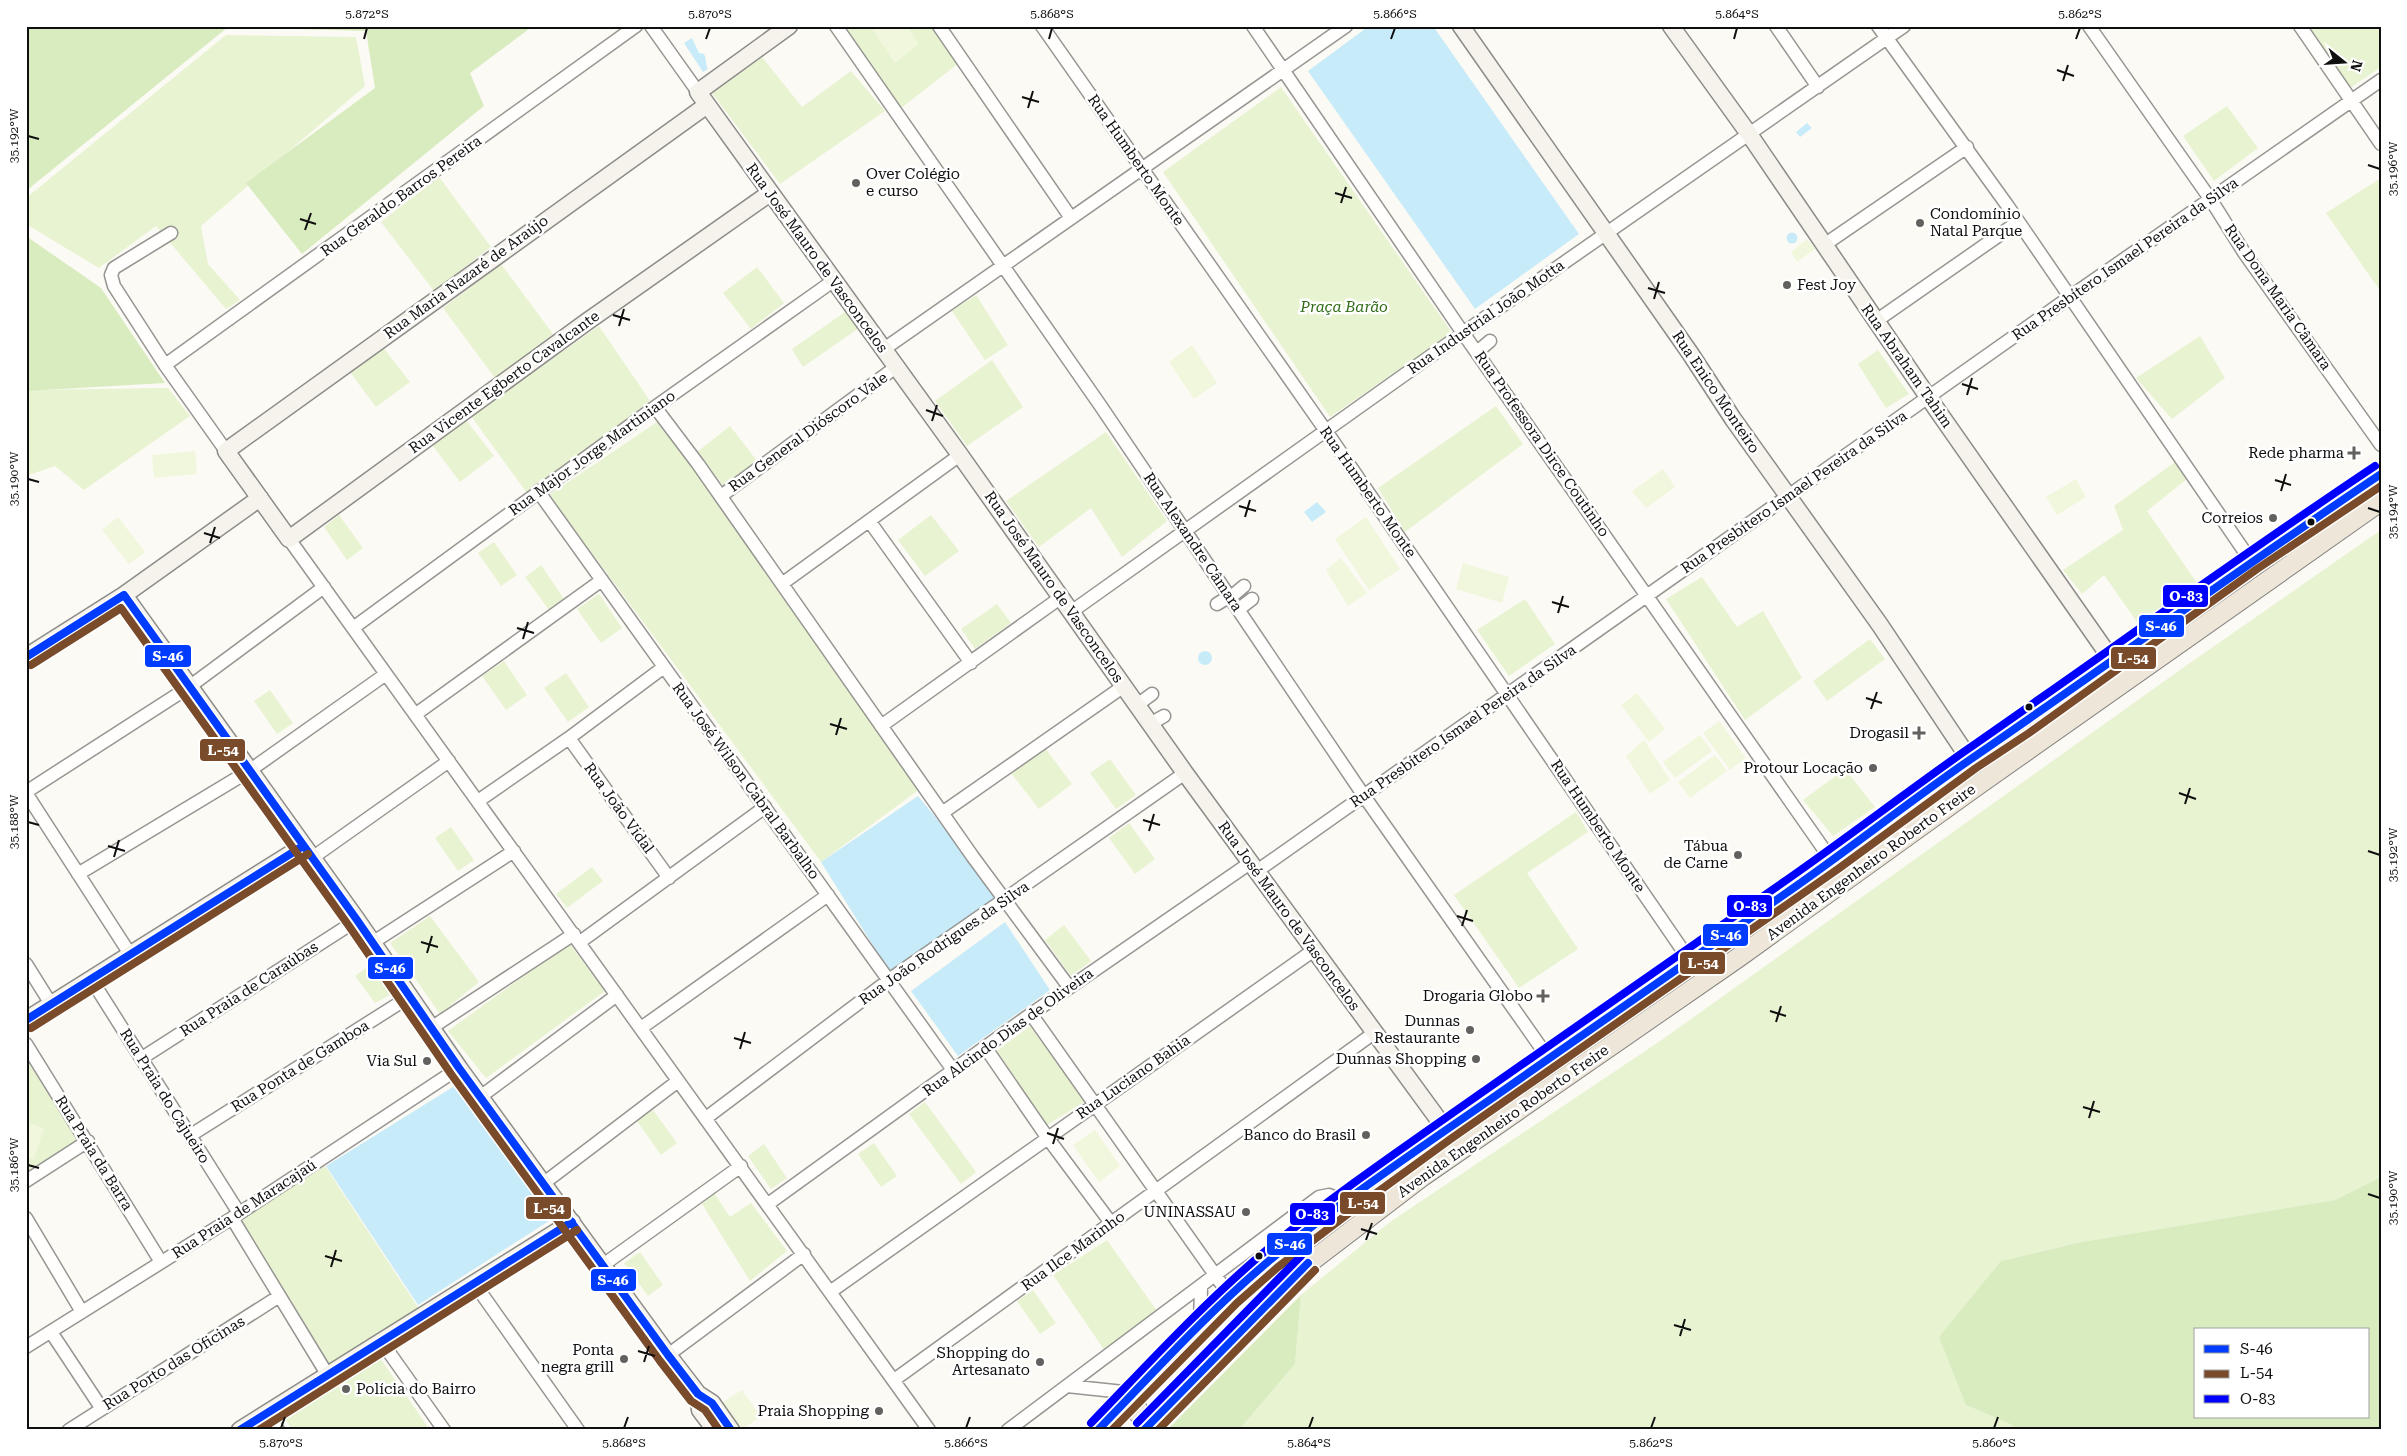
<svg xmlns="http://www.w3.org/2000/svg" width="2407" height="1456" viewBox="0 0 2407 1456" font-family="'Roboto Serif',serif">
  <rect width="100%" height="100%" fill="#fcfaf4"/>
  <path fill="#e8f3d2" d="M842 26H934L959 63 900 109Z
    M2308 26H2381V67L2350 88Z
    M226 35 356 37 365 86 201 226 208 264 240 300 226 309 156 226 99 268 26 224V198Z
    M762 57 802 107 851 71 885 111 780 184 712 93Z
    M1281 87 1452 333 1330 417 1163 172Z
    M2227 106 2258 148 2214 181 2183 136Z
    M439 177 491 247 434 291 381 222Z
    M2381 178V292L2326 213Z
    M501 264 553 334 495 378 443 308Z
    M757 267 784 303 751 329 723 293Z
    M976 295 1008 345 985 360 952 311Z
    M845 312 859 328 803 367 792 349Z
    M599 326 650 401 527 493 471 416Z
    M2200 336 2225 378 2172 419 2136 378Z
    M382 346 410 382 376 407 349 371Z
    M1878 350 1909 394 1886 408 1858 364Z
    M992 360 1023 407 967 446 935 401Z
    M168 388 190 416 84 490 55 466 26 476V390Z
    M1496 406 1523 444 1405 532 1378 488Z
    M466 420 494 456 460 482 433 446Z
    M660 420 924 786 821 862 549 495Z
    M730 426 758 462 724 487 697 452Z
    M1106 432 1167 521 1122 557 1091 508 1039 547 1006 501Z
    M2175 462 2187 479 2147 511 2199 586 2142 629 2104 575 2082 594 2063 570 2123 530 2114 506Z
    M339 515 363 548 347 560 324 527Z
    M931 515 959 551 925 576 898 540Z
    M2381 530V1177L2335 1200 2081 1242 2001 1261 1966 1405 2010 1424 2017 1430H1239L1295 1364 1301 1295 1390 1222 1663 1039 2187 665Z
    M494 542 517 575 501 586 478 553Z
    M541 565 564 599 549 610 525 577Z
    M1702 577 1737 627 1763 611 1802 678 1745 720 1666 599Z
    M599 594 622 628 601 643 577 609Z
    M1525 599 1555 644 1509 676 1477 630Z
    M997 604 1011 623 975 649 961 629Z
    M1870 639 1885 659 1827 701 1813 681Z
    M504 661 527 695 506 710 482 676Z
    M566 673 589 707 568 722 544 688Z
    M270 690 293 723 277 734 254 701Z
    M1045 748 1072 784 1039 809 1011 773Z
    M1110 759 1136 795 1116 809 1090 773Z
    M1845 769 1875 807 1833 836 1803 800Z
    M1576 812 1588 832 1527 873 1578 949 1519 988 1454 895Z
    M1129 823 1155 859 1135 874 1109 838Z
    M451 827 474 860 458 871 435 838Z
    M592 867 603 881 567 908 556 894Z
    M430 916 479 982 440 1014 390 943Z
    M1064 925 1091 961 1071 976 1045 940Z
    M569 943 605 991 486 1078 448 1031Z
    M370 965 390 995 375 1003 355 976Z
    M1030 1026 1086 1101 1047 1125 997 1051Z
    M26 1055 80 1140 26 1174Z
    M925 1102 976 1172 961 1184 909 1114Z
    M653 1110 677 1143 661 1155 637 1121Z
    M874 1143 897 1176 881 1187 858 1154Z
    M764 1144 787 1178 771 1189 748 1156Z
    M325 1166 419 1309 329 1367 240 1219Z
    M714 1193 730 1217 751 1203 787 1251 750 1281 702 1204Z
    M1107 1240 1157 1311 1105 1351 1053 1275Z
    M640 1252 663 1285 648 1296 624 1263Z
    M1033 1290 1056 1323 1040 1334 1017 1301Z
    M378 1355 430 1430H292L282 1414Z"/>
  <path fill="#d9ecc0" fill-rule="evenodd" d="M26 26H533L470 73 484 106 302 254 246 183 375 88 366 31 228 27 26 191Z
    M26 236 101 288 165 383 26 391Z
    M2381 1177V1430H2017L2010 1424 1966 1405 1939 1337 2001 1261 2081 1242 2335 1200ZM2196 1330H2368V1417H2196Z
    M1301 1295 1295 1364 1239 1430H1167Z"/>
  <path fill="#f1f7dc" d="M870 26H906L919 44 895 63Z
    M1807 239 1815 249 1797 262 1791 252Z
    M1192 345 1217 383 1194 399 1169 362Z
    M195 451 197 474 154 478 152 455Z
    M1663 469 1675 487 1646 508 1632 491Z
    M2076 479 2086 497 2057 515 2046 497Z
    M118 517 145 552 129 564 102 530Z
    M1366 517 1400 569 1369 590 1335 539Z
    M1341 558 1367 593 1348 606 1326 570Z
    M1463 563 1509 577 1502 603 1456 589Z
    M1637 693 1665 729 1649 742 1621 705Z
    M1719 721 1746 758 1730 770 1703 733Z
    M1700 735 1712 751 1675 778 1663 762Z
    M1644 740 1670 780 1650 794 1626 756Z
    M1715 755 1727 771 1690 798 1678 782Z
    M26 1122 44 1128 34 1159 26 1157Z
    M1095 1130 1120 1166 1099 1182 1073 1145Z
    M742 1390 761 1417 742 1429 723 1402Z"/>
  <path fill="#c8ebf9" d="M1369 26H1433L1579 234 1475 309 1308 71Z
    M692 38 699 53 704 54C707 59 705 64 708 69L703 72 684 43Z
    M1807 123 1812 128 1800 137 1796 132Z
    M1786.5 238a5.5 5.5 0 1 1 11 0a5.5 5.5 0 1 1-11 0Z
    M1317 502 1326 512 1312 522 1304 512Z
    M1198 658a7 7 0 1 1 14 0a7 7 0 1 1-14 0Z
    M918 796 1002 898 892 976 821 862Z
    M1005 922 1050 990 958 1056 911 991Z
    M456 1085 552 1219 418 1305 326 1166Z"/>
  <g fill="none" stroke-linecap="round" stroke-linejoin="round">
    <g stroke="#969592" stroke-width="15">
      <path id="street" d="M651 26 698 92
        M836 26 1100 405 1364 796 1549 1059
        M939 26 1071 218
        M1042 26 1326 431 1690 961
        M1253 26 1463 333 1832 861
        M1776 26 1818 87
        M1878 26 2007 205 2251 561
        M2089 26 2211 200 2245 254 2381 445
        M2300 26 2381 144
        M171 233 114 268 111 275 114 286 165 365 226 451
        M1824 245 1967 147
        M1876 321 2018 222
        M884 349 1346 26
        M1477 352 1490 341
        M165 365 636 26
        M655 407 698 464 973 857 1069 987
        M538 491 953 1070
        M721 496 896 367
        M870 522 971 663
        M289 539 929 1430
        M783 583 960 455
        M1231 597 1244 586
        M1217 604 1230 596
        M1239 609 1252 599
        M1071 612 1463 333 1904 26
        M353 628 655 407 833 281
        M1137 705 1152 694
        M416 714 602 580
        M1150 724 1164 716
        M881 726 1060 598
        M569 738 669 878
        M26 792 189 687 324 587
        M26 793 130 954
        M478 801 569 738 664 667
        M942 813 1124 686
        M312 858 449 761
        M1257 871 2070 297 2381 80
        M78 874 249 771 386 674
        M580 942 765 807
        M372 943 514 851
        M26 964 51 1004
        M91 979 239 1213
        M1031 1014 1230 1296
        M431 1028 574 934
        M641 1028 828 895
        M26 1044 161 1262
        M985 1047 1047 1137 1111 1223
        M142 1058 357 920
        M480 1097 617 995
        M706 1118 889 980 1185 773
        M191 1135 409 997
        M26 1181 88 1141
        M544 1183 678 1081
        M768 1204 1031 1014 1250 863
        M26 1218 82 1312
        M232 1218 327 1374
        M603 1265 741 1166
        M474 1283 578 1430
        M830 1292 1314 950
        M1200 1324 1201 1288
        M51 1332 102 1409
        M381 1341 444 1430
        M26 1347 232 1218 459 1068
        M668 1355 804 1254
        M894 1380 1374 1033
        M1067 1386 1133 1393
        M267 1413 278 1430
        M69 1430 278 1297
        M1008 1430 1319 1197 1329 1195 1347 1202"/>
    </g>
    <g stroke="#8c8b89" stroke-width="19">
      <path id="secondary" d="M789 26 698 92 960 455 1185 773 1446 1130
        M1461 26 1690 353 1733 419 1880 625 1970 760
        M1671 26 1749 134 1928 397 2126 680
        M707 105 226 451 289 539 585 323 770 193
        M124 595 357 920 459 1068 668 1355 698 1394 712 1403 731 1430
        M26 657 124 595 260 498
        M26 1020 303 846
        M698 1394 700 1410 715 1430
        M240 1430 572 1222"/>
    </g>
    <g stroke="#83827f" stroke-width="21">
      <path id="primary" d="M1132 1394 1139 1414 1151 1423
        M1098 1430 1200 1324 1230 1296 1272 1259 1347 1202 1446 1130 1832 861 1970 760 2023 725 2251 561 2381 474
        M1144 1430 1305 1266 1423 1176 1739 957 1978 785 2381 501"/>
    </g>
    <use href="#street" stroke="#fffefd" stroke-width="12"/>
    <use href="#secondary" stroke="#f5f3eb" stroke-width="16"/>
    <use href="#primary" stroke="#eee7d9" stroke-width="19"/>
    <g stroke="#fff" stroke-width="11">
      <path id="bus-1" d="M26 657 124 595 357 920 459 1068 668 1355 698 1394 712 1403 731 1430
        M26 1020 303 846
        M240 1430 572 1222
        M1098 1430C1154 1372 1208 1312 1270 1260 1340 1202 1417 1150 1491 1099 1588 1031 1685 964 1782 896 1846 852 1907 803 1971 759 2108 665 2242 567 2381 474
        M1144 1430 1308 1263"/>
    </g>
    <g stroke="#fff" stroke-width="11">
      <path id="bus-2" d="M31 665 121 608 349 926 451 1074 660 1361 691 1401 705 1410 719 1430
        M31 1028 308 854
        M259 1430 577 1230
        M1112 1430 1237 1303 1278 1267 1353 1210 1452 1138 1838 869 1976 768 2029 733 2257 569 2381 486
        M1158 1430 1315 1270"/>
    </g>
    <g stroke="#fff" stroke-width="11">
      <path id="bus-3" d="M1091 1423C1147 1365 1201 1306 1263 1253 1333 1195 1410 1143 1484 1091 1581 1024 1678 956 1775 888 1839 844 1901 796 1965 751 2102 656 2237 558 2375 466
        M1137 1423 1301 1256"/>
    </g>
    <use href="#bus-1" stroke="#003cff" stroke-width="8"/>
    <use href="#bus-2" stroke="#7a4b2a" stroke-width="8"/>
    <use href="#bus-3" stroke="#00f" stroke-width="8"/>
  </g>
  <path fill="none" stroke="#0f0f0f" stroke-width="2" d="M364 39 367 28M706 39 710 28M1049 39 1052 28M1391 39 1395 28M1734 39 1737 28M2076 39 2080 28M2057 70 2074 76M2063 81 2068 65M1022 97 1039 102M1028 108 1033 91M28 136 39 139M2368 165 2380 169M1335 193 1352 198M1341 203 1346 187M300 219 316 224M305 230 311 213M1648 288 1665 293M1654 299 1659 282M613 315 630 320M619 326 624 309M1962 384 1978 389M1967 395 1972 378M926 410 943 416M932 421 937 405M28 479 39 482M2275 480 2291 485M2281 491 2286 474M1239 506 1256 511M2368 508 2380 512M1245 517 1250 500M204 533 220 538M210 543 215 527M1552 602 1569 607M1558 613 1563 596M517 628 534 633M523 639 528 622M1866 698 1882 703M1871 709 1877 692M830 724 847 729M836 735 841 718M2179 793 2196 799M2185 804 2190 788M1143 820 1160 825M28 822 39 825M1149 831 1154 814M108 846 125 851M2368 851 2380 855M114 857 119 840M1457 916 1473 921M1462 926 1467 910M421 942 438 947M427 953 432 936M1770 1011 1786 1016M1776 1022 1781 1006M734 1038 751 1043M740 1049 745 1032M2083 1107 2100 1112M2089 1118 2094 1101M1047 1133 1064 1139M1053 1144 1058 1128M28 1165 39 1168M2368 1194 2380 1198M1361 1229 1377 1234M1366 1240 1372 1223M325 1256 342 1261M331 1267 336 1250M1674 1325 1691 1330M1680 1336 1685 1319M638 1351 655 1356M644 1362 649 1346M281 1428 285 1417M624 1428 628 1417M966 1428 970 1417M1309 1428 1313 1417M1651 1428 1655 1417M1994 1428 1998 1417"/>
  <g fill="#62615f" stroke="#fff" stroke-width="2">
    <circle cx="856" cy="183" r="5"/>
    <circle cx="1920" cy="223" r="5"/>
    <circle cx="1787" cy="285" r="5"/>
    <path d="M2351.5 445.5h5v5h5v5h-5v5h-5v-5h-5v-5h5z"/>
    <circle cx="2273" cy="518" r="5"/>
    <path d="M1916.5 725.5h5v5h5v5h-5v5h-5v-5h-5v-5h5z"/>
    <circle cx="1873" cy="768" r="5"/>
    <circle cx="1738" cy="855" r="5"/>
    <path d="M1540.5 988.5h5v5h5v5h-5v5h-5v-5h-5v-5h5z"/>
    <circle cx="1470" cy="1030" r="5"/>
    <circle cx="1476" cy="1059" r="5"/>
    <circle cx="427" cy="1061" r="5"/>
    <circle cx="1366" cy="1135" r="5"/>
    <circle cx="1246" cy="1212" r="5"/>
    <circle cx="624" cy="1359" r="5"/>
    <circle cx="1040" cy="1362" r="5"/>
    <circle cx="346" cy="1389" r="5"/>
    <circle cx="879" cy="1411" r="5"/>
  </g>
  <g fill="#0f0f0f" stroke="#fff" stroke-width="2">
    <circle cx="2311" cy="522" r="4.5"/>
    <circle cx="2029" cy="707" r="4.5"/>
    <circle cx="1259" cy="1256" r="4.5"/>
  </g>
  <g text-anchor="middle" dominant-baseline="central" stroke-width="5" stroke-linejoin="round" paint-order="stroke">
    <g font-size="15" fill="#0f0f0f" stroke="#fff">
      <text transform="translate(1136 160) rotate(55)">Rua Humberto Monte</text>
      <text transform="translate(401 196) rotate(-36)">Rua Geraldo Barros Pereira</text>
      <text transform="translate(817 258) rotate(54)">Rua José Mauro de Vasconcelos</text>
      <text transform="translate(2125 259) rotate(-35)">Rua Presbítero Ismael Pereira da Silva</text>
      <text transform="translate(466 277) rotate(-36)">Rua Maria Nazaré de Araújo</text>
      <text transform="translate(2278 297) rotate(55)">Rua Dona Maria Câmara</text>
      <text transform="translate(1486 317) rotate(-35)">Rua Industrial João Motta</text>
      <text transform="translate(1907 366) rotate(55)">Rua Abraham Tahim</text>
      <text transform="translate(504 382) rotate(-36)">Rua Vicente Egberto Cavalcante</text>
      <text transform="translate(1716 392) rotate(56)">Rua Enico Monteiro</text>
      <text transform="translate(808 432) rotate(-36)">Rua General Dióscoro Vale</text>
      <text transform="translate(1542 444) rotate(55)">Rua Professora Dirce Coutinho</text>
      <text transform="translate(592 453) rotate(-36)">Rua Major Jorge Martiniano</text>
      <text transform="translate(1368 492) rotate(55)">Rua Humberto Monte</text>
      <text transform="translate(1794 492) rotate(-35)">Rua Presbítero Ismael Pereira da Silva</text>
      <text transform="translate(1193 542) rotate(56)">Rua Alexandre Câmara</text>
      <text transform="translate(1054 587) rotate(55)">Rua José Mauro de Vasconcelos</text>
      <text transform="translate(1463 726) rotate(-35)">Rua Presbítero Ismael Pereira da Silva</text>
      <text transform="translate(746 781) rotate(54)">Rua José Wilson Cabral Barbalho</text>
      <text transform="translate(619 808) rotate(54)">Rua João Vidal</text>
      <text transform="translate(1598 826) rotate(56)">Rua Humberto Monte</text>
      <text transform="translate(1871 862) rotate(-36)">Avenida Engenheiro Roberto Freire</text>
      <text transform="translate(1289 916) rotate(54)">Rua José Mauro de Vasconcelos</text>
      <text transform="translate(944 943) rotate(-35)">Rua João Rodrigues da Silva</text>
      <text transform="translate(249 989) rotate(-33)">Rua Praia de Caraúbas</text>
      <text transform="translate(1008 1032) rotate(-36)">Rua Alcindo Dias de Oliveira</text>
      <text transform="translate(300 1066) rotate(-32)">Rua Ponta de Gamboa</text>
      <text transform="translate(1133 1077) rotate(-35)">Rua Luciano Bahia</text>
      <text transform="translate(165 1096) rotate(58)">Rua Praia do Cajueiro</text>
      <text transform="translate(1503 1121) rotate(-35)">Avenida Engenheiro Roberto Freire</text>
      <text transform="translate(94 1153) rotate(58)">Rua Praia da Barra</text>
      <text transform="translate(244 1209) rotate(-33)">Rua Praia de Maracajaú</text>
      <text transform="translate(1073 1251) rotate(-36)">Rua Ilce Marinho</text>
      <text transform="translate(174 1363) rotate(-32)">Rua Porto das Oficinas</text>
    </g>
    <g font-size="15" fill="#0f0f0f" stroke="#fff" text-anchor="end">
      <text x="866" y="174" text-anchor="start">Over Colégio<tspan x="866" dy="17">e curso</tspan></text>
      <text x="1930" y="214" text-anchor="start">Condomínio<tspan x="1930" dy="17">Natal Parque</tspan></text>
      <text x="1797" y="285" text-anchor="start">Fest Joy</text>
      <text x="2344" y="453">Rede pharma</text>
      <text x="2263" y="518">Correios</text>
      <text x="1909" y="733">Drogasil</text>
      <text x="1863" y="768">Protour Locação</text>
      <text x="1728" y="846">Tábua<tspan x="1728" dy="17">de Carne</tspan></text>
      <text x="1533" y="996">Drogaria Globo</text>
      <text x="1460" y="1021">Dunnas<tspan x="1460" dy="17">Restaurante</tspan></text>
      <text x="1466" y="1059">Dunnas Shopping</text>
      <text x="417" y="1061">Via Sul</text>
      <text x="1356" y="1135">Banco do Brasil</text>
      <text x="1236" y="1212">UNINASSAU</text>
      <text x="614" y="1350">Ponta<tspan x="614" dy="17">negra grill</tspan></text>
      <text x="1030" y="1353">Shopping do<tspan x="1030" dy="17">Artesanato</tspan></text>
      <text x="356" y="1389" text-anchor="start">Polícia do Bairro</text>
      <text x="869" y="1411">Praia Shopping</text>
    </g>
    <g font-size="15" font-style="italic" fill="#316d19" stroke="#fff">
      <text x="1344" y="307">Praça Barão</text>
    </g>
  </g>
  <g stroke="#fff" stroke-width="2">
    <rect x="2162" y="584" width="47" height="24" rx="5" fill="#00f"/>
    <rect x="2138" y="614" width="47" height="24" rx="5" fill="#003cff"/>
    <rect x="144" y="644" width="48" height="24" rx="5" fill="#003cff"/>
    <rect x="2110" y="646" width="47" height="24" rx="5" fill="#7a4b2a"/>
    <rect x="199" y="738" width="47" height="24" rx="5" fill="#7a4b2a"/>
    <rect x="1726" y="894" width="47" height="24" rx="5" fill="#00f"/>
    <rect x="1702" y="923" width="47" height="24" rx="5" fill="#003cff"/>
    <rect x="1679" y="951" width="47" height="24" rx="5" fill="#7a4b2a"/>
    <rect x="367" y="956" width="47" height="24" rx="5" fill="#003cff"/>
    <rect x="1339" y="1191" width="47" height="24" rx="5" fill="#7a4b2a"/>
    <rect x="525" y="1196" width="47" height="24" rx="5" fill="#7a4b2a"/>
    <rect x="1289" y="1202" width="47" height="24" rx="5" fill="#00f"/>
    <rect x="1266" y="1232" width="47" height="24" rx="5" fill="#003cff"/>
    <rect x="590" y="1268" width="47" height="24" rx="5" fill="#003cff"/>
  </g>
  <g font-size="14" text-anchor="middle" font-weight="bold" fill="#fff">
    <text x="2186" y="601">O-83</text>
    <text x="2161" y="631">S-46</text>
    <text x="168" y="661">S-46</text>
    <text x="2133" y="663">L-54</text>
    <text x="223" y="755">L-54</text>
    <text x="1750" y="911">O-83</text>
    <text x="1726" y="940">S-46</text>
    <text x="1703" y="968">L-54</text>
    <text x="390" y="973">S-46</text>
    <text x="1363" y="1208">L-54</text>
    <text x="549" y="1213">L-54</text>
    <text x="1312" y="1219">O-83</text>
    <text x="1290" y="1249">S-46</text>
    <text x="613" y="1285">S-46</text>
  </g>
  <rect width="2407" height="1456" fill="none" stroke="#ffffff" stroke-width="55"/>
  <rect x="2194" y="1328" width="175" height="90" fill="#ffffff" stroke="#9f9f9f"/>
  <rect x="2204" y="1345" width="25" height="8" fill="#003cff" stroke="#9f9f9f"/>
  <text x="2240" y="1354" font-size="15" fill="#0f0f0f">S-46</text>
  <rect x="2204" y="1370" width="25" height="8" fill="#7a4b2a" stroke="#9f9f9f"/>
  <text x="2240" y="1378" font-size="15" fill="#0f0f0f">L-54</text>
  <rect x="2204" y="1395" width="25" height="8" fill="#0000ff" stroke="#9f9f9f"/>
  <text x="2240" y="1404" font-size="15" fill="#0f0f0f">O-83</text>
  <g transform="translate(2344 62) rotate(107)" stroke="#ffffff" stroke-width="4" paint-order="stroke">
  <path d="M0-4L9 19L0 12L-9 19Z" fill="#0f0f0f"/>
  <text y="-8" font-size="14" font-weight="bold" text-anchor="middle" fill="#0f0f0f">N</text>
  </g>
  <rect x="28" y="28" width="2352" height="1400" fill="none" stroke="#0f0f0f" stroke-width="2"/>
  <g font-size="12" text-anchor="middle" fill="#0f0f0f">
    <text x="367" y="18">5.872°S</text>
    <text x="710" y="18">5.870°S</text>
    <text x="1052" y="18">5.868°S</text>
    <text x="1395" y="18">5.866°S</text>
    <text x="1737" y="18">5.864°S</text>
    <text x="2080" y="18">5.862°S</text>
    <text transform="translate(14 136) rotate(-90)" y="4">35.192°W</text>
    <text transform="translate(2393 169) rotate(-90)" y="4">35.196°W</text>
    <text transform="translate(14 479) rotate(-90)" y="4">35.190°W</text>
    <text transform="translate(2393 512) rotate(-90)" y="4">35.194°W</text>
    <text transform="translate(14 822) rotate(-90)" y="4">35.188°W</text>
    <text transform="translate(2393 855) rotate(-90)" y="4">35.192°W</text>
    <text transform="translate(14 1165) rotate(-90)" y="4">35.186°W</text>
    <text transform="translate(2393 1198) rotate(-90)" y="4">35.190°W</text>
    <text x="281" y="1447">5.870°S</text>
    <text x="624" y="1447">5.868°S</text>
    <text x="966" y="1447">5.866°S</text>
    <text x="1309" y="1447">5.864°S</text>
    <text x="1651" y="1447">5.862°S</text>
    <text x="1994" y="1447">5.860°S</text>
  </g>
</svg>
